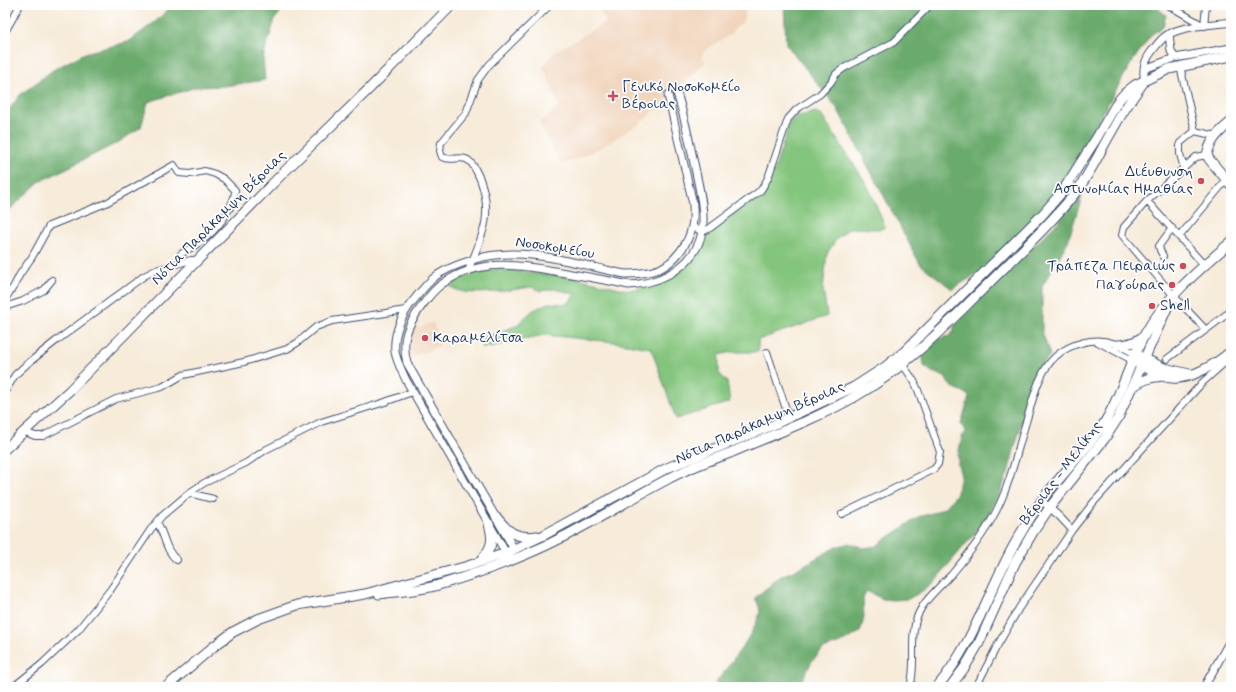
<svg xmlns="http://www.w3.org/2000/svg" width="1236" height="692" viewBox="0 0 1236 692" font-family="Mynerve,sans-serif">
  <rect width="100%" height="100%" fill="#fff"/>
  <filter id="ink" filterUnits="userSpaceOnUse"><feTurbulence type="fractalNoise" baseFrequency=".025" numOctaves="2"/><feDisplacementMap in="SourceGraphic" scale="8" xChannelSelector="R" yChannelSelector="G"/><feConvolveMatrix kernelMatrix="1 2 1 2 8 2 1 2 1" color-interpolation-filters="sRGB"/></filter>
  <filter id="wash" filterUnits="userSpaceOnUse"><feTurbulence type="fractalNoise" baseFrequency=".012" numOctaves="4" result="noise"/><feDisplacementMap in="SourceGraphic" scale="16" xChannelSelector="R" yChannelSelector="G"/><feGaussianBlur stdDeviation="0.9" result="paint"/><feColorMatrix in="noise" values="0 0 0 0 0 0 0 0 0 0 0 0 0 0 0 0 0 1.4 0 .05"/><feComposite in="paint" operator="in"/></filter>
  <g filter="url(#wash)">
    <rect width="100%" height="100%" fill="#f7ebd9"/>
    <path fill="#f1d5bd" d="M597 5H743L746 12 744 15V18L741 24 732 31 733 33 705 50 702 56 706 62 642 122 600 148 575 160 561 165 539 122 560 107 543 67 555 52 606 22Z
      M433 322 440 346 410 357 412 330Z"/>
    <path fill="#84c57d" stroke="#507a6e" d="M816 112 821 115 868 186 885 227 881 229 850 228 837 238 827 254 823 289 827 316 758 340V352H731L719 355V373L727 382 730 402 676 419 651 348 614 342 544 335 483 348 480 339 516 326 532 311 548 303 568 304 575 294 555 289 540 291 533 287C512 289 468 299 451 287L456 280 479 272 497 269 577 278 628 290 643 288 663 282 683 270 695 256 708 236 723 222 761 193 773 175 790 122 795 117Z"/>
    <path fill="#6baa6c" stroke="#436c65" d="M173 5H286L275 19 263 58 265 80 224 86 196 87 148 102 141 127 119 142 39 182 5 214V115L20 95 53 70 85 53 128 42 155 22Z
      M784 5H1154L1166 15 1163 26 1151 35 1132 62 1055 196 977 274 952 289 920 264 837 108 786 44Z
      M1083 193 1068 241 1042 287V331L1050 355 1036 375 1026 405 1008 473 999 496 985 521 934 582 921 592 908 599 893 600 883 599 866 591 863 598 864 618 860 632 841 643 823 649 812 661 804 676 802 687H713C726 668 753 637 759 615 761 609 758 603 755 598L782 575 792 572 836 547 849 543 864 548 876 546 918 517 936 512 946 507 957 493 961 476 958 465V455L962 437 965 431 961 424 969 397C962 387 949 392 946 377L932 372 924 366 922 353 937 339 950 336 954 330V326L966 313 1058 222Z"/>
  </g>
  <g filter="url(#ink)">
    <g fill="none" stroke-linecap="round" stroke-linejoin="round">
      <g stroke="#3c4b70" stroke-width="8">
        <path id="minor" d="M1168 5 1204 26 1206 5
          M5 32 20 5
          M1180 66 1195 131
          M1195 131 1216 136
          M1184 169 1180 154V143L1195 131
          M1147 201 1204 265
          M692 226 702 232 710 228 761 190 768 178 788 119 797 109 820 94 831 82 836 74 844 68 894 42 930 5
          M1179 237 1231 174
          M1163 256 1160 250 1159 246 1172 228
          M468 271C482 236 494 216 480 179 477 173 474 164 468 160 460 155 452 162 442 157L440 151 441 143 466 113 478 80 489 65 550 5
          M5 299 14 286 20 274 32 257 49 226 106 203 174 165 179 173 190 174 205 171 215 174 224 179 235 190C235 205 220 225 209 235 201 243 190 248 181 254
          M5 307 23 301 44 290 52 280
          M1205 329 1174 296 1122 235 1124 227 1147 201 1196 157 1207 155
          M1098 342 1132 360
          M767 352 789 418
          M1167 359 1231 311
          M5 392 15 375 27 364 56 341 144 276 156 270 191 260H197
          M23 431 35 436H43L116 399 162 387 183 375 244 362 287 349 297 343 316 327 332 321 406 310
          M189 493 213 499
          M1042 501 1060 517 1072 530
          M842 514 934 469 938 464 940 452 918 390 914 381 903 365
          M157 522C165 535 165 551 177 560
          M13 687 42 664 78 630 111 589 151 529 162 516 189 493 204 483 246 463 267 449 321 422 385 402 412 392
          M910 687C918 661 906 632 922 607 928 597 942 584 951 575 970 553 988 530 1000 503 1012 477 1018 448 1026 422 1033 400 1038 372 1056 356 1071 343 1094 337 1113 343 1121 346 1128 350 1135 354
          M976 687 996 648 1019 608 1072 530 1093 503 1203 382 1231 357"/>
      </g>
      <g stroke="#3c4b70" stroke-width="9">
        <path id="tertiary" d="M1169 34 1171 51 1175 58
          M1144 69 1175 58 1231 48
          M1145 80C1142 70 1145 60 1152 51 1157 45 1162 37 1169 34 1186 25 1213 25 1231 22
          M514 549 407 363C401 340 407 326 421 307 427 299 433 290 442 284 479 258 518 264 560 272 583 276 606 280 629 285 664 283 701 263 703 223 704 204 698 183 694 163 689 139 684 114 676 90
          M506 553 406 380C402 371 397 362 395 352 393 334 402 314 413 301 420 292 427 283 436 276 447 268 459 264 472 260 522 244 575 264 625 274 635 274 648 273 659 269 675 262 689 243 692 226 694 219 693 211 693 204L668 95
          M1204 687 1231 639"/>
      </g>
      <g stroke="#3c4b70" stroke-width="11">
        <path id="primary" d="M1231 122C1220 131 1210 140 1207 155L1209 159 1231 185
          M1118 345C1128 345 1136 342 1144 336
          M1139 356 1164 368 1189 374
          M1137 363C1148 368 1159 377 1172 378 1190 380 1218 363 1231 351
          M1133 387C1142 379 1152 377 1164 376
          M5 449 70 390 283 173 370 88 452 5
          M497 518C509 533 517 539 537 536
          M481 561C492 547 494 541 489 524
          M379 594C398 591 417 591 435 586 473 575 511 562 547 545 589 525 628 500 668 479 688 468 709 461 730 453 772 435 816 419 856 396 906 368 946 325 987 285 1017 255 1049 226 1076 192 1090 174 1100 151 1112 131 1121 114 1132 98 1143 83
          M166 687 213 647 233 632 258 619 297 605 365 594 468 566 506 553 544 535 667 468 773 425 854 387 885 367 905 351 1042 215 1062 192 1096 139 1118 101 1125 93 1135 85 1169 69 1231 56
          M937 687C972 646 987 595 1012 549 1021 532 1031 516 1042 500 1062 474 1085 451 1103 425 1121 397 1129 363 1145 334 1164 299 1201 268 1231 242
          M950 687 965 667 979 643 1015 563 1033 532 1050 507 1105 438 1118 418 1167 308"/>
      </g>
      <use href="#minor" stroke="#fff" stroke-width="6"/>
      <use href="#tertiary" stroke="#fff" stroke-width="7"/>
      <use href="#primary" stroke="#fff" stroke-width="9"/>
    </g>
  </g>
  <g fill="#d1495b" stroke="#fff" stroke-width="1.5">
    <path d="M611 90h4v4h4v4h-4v4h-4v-4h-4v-4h4z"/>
    <circle cx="1201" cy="181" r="4"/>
    <circle cx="1183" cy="266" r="4"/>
    <circle cx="1172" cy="285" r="4"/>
    <circle cx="1152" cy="306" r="4"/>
    <circle cx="425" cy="338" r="4"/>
  </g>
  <g text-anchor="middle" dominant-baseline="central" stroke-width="3.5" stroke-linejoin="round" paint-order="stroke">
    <g font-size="15" fill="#1b2f5e" stroke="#fff" text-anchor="start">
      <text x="622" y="87">Γενικό Νοσοκομείο<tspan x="622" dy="17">Βέροιας</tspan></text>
      <text x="1193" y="172" text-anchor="end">Διέυθυνση<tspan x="1193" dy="17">Αστυνομίας Ημαθίας</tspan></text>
      <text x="1175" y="266" text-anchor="end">Τράπεζα Πειραιώς</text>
      <text x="1164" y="285" text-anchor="end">Παγούρας</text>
      <text x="1160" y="306">Shell</text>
      <text x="433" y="338">Καραμελίτσα</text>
    </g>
    <g font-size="15" fill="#1b2f5e" stroke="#fff">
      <text transform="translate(219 218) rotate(-45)">Νότια Παράκαμψη Βέροιας</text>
      <text transform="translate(555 248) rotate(9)">Νοσοκομείου</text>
      <text transform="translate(760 423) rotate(-24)">Νότια Παράκαμψη Βέροιας</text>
      <text transform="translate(1061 473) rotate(-53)">Βέροιας - Μελίκης</text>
    </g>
  </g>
  <rect width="1236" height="692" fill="none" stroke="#fff" stroke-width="20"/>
</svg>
